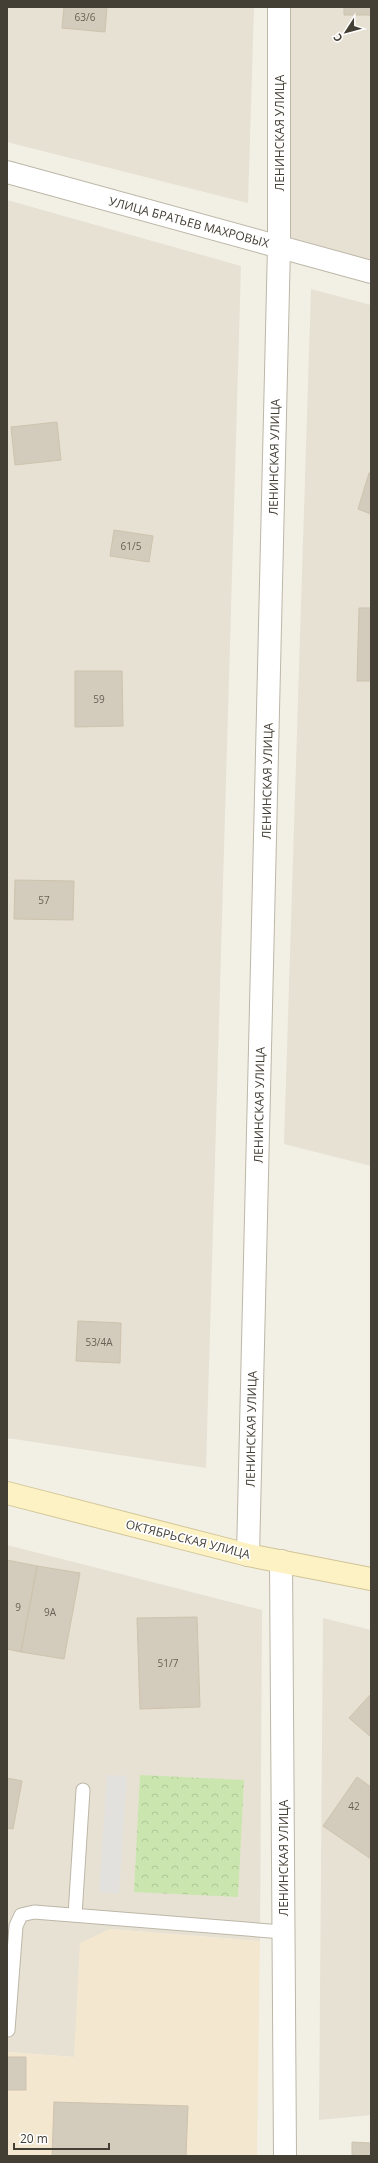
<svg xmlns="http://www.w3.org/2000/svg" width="378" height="2163" viewBox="0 0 378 2163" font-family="'Open Sans',sans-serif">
  <defs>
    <pattern id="park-crowns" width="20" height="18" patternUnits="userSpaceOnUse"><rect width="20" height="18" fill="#cae6ae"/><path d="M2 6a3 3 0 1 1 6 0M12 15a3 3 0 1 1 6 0" fill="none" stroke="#afc696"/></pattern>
  </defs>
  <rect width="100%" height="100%" fill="#f2efe5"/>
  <path fill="#e6e1d3" d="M7 7H254L248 203 7 142Z
    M289 7H371V260L287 237Z
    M7 200 241 266 206 1468 7 1438Z
    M311 289 371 305V1166L284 1144Z
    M7 1545 262 1610 260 1941 110 1929 74 2057 7 2052Z
    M323 1618 371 1630V2115L319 2120Z"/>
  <path fill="#f4e7d0" d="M110 1929 260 1941 257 2156H7V2052L74 2057 80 1943Z"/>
  <path fill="url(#park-crowns)" d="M140 1775 244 1780 238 1897 134 1892Z"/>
  <path fill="#e3e1dd" d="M107 1775 127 1776 119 1894 99 1892Z"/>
  <path fill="#d3cbbb" stroke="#cec3ae" d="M64 7H107L105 32 62 28Z
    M344 7H371V15H344Z
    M57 422 61 460 15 465 11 427Z
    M369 473H371V514L358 509Z
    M114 530 153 536 149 562 110 556Z
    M359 608H371V681H357Z
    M75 671H122L123 726 75 727Z
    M15 880 74 881 73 920 14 919Z
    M78 1321 121 1323 120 1363 76 1361Z
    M7 1560 37 1566 21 1652 7 1649Z
    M37 1566 80 1573 64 1659 21 1652Z
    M197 1617 200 1707 140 1709 137 1618Z
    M371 1694V1737L349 1718Z
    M357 1777 371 1787V1859L323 1826Z
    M7 1778 22 1781 13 1829 7 1828Z
    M7 2057H26V2090H7Z
    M54 2102 188 2106 186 2156H52Z
    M352 2142 371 2143V2156H352Z"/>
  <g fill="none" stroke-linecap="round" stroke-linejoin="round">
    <g stroke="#bdb7a8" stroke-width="15">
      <path id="service" d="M75 1915 83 1790
        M8 2030 16 1926 21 1915 34 1912 283 1932"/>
    </g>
    <g stroke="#bdb7a8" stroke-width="24">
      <path id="minor" d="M7 172 371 272
        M248 1555 279 246V7
        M281 1561 285 2156"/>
    </g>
    <g stroke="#d1c496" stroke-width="24">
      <path id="secondary" d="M7 1493 248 1555 371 1579"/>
    </g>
    <use href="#service" stroke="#fff" stroke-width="13"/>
    <use href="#minor" stroke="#fff" stroke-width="22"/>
    <use href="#secondary" stroke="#fdf2c4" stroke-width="22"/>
  </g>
  <g text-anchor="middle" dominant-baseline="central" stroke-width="3.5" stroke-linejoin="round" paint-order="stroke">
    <g font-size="10" fill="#686256">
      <text x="85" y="17">63/6</text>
      <text x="131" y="546">61/5</text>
      <text x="99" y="699">59</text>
      <text x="44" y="900">57</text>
      <text x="99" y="1342">53/4А</text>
      <text x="18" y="1607">9</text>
      <text x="50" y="1612">9А</text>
      <text x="168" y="1663">51/7</text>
      <text x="354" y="1806">42</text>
    </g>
    <g font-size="12" fill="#443f35" stroke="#fff">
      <text transform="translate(279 133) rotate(-90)">ЛЕНИНСКАЯ УЛИЦА</text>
      <text transform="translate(189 222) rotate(15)">УЛИЦА БРАТЬЕВ МАХРОВЫХ</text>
      <text transform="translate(274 457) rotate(-89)">ЛЕНИНСКАЯ УЛИЦА</text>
      <text transform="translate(267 781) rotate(-89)">ЛЕНИНСКАЯ УЛИЦА</text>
      <text transform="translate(259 1105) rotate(-89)">ЛЕНИНСКАЯ УЛИЦА</text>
      <text transform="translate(251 1429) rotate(-89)">ЛЕНИНСКАЯ УЛИЦА</text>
      <text transform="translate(188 1539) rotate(14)">ОКТЯБРЬСКАЯ УЛИЦА</text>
      <text transform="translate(283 1858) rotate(-90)">ЛЕНИНСКАЯ УЛИЦА</text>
    </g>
  </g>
  <rect width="378" height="2163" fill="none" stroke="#443f35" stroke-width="16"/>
  <g transform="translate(346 32) rotate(234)" stroke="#ffffff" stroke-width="3" paint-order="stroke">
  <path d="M0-3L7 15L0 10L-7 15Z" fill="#443f35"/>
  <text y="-6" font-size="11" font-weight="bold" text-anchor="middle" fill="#443f35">С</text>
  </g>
  <path d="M14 2143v6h95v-6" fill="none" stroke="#443f35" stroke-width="2"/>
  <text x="20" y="2143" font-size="12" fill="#443f35" stroke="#ffffff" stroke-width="3" paint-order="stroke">20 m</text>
</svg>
